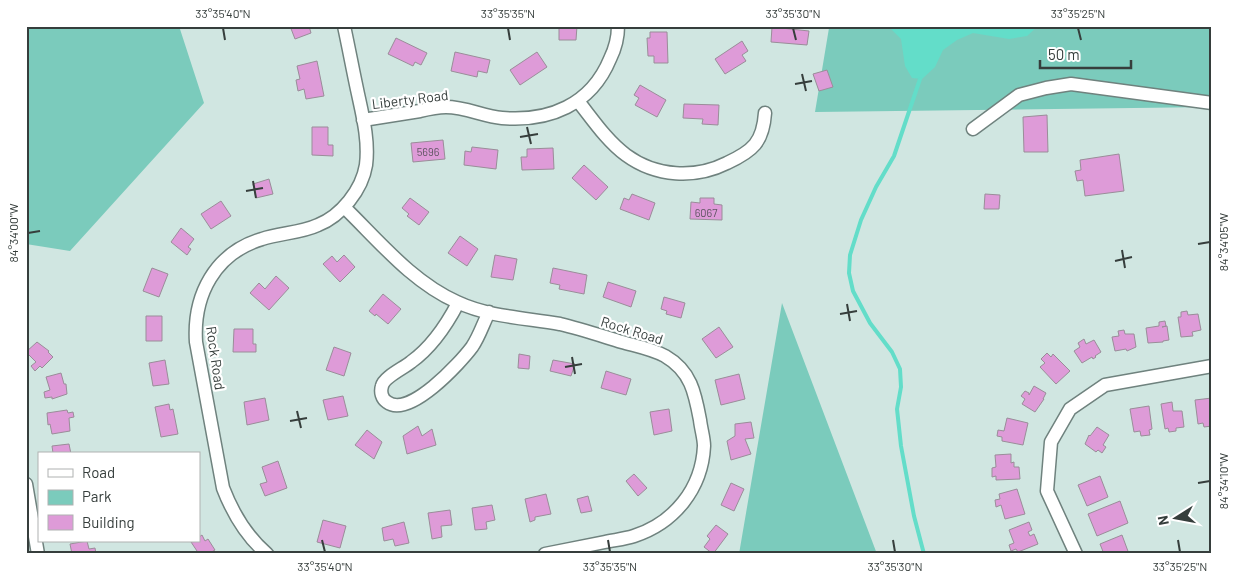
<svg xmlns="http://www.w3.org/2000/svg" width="1238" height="580" viewBox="0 0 1238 580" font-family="Barlow,sans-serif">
  <rect width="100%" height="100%" fill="#d0e6e1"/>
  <path fill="#7bcbbc" d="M26 26H179L204 103 70 251 26 244Z
    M827 26H1212V107L815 112 829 28Z
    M782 303 877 554H739Z"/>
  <path fill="#63ddc9" d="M888 26H1038L1027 36 1009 39 973 33 957 40 943 50 935 67 922 79 912 78 905 66 901 39Z"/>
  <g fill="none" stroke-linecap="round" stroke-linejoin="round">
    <path stroke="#63ddc9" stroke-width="4" d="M920 79 894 156 876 187 861 220 850 255 849 273 853 291 870 323 892 352 900 369 901 387 897 409 901 446 914 516 924 554"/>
  </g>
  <path fill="#de9bd8" stroke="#9a8d99" d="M290 26H309L311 33 295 39Z
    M559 26H577L576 40H559Z
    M772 27 809 31 807 45 771 42Z
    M650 32H667L668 63H654V56H648L647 38H650Z
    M396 38 427 53 421 65 415 62 413 66 388 54Z
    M742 41 748 51 742 55 746 61 725 74 715 59Z
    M455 52 490 60 487 73 478 71 477 77 451 71Z
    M537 52 547 67 520 85 510 70Z
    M317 61 324 96 306 99 304 89 298 91 296 80 300 79 297 66Z
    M827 70 833 87 819 91 813 74Z
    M640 85 666 100 657 117 635 105 639 98 634 95Z
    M684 104 719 105 718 125 702 124 703 119 683 118Z
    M1047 115 1048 152H1024L1023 117Z
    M312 127H328V145H333V156L312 155Z
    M443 140 445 159 413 162 411 143Z
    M472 147 498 150 496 169 464 165 465 151 471 152Z
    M553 148 554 169 522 170 521 157H527V149Z
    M1119 154 1124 191 1085 196 1083 180 1077 181 1075 171 1081 170 1080 160Z
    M584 165 608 187 596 200 572 178Z
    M269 179 273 194 256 198 253 184Z
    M632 194 655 203 649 220 620 209 624 198 629 200Z
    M985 194 1000 195 999 209H984Z
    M410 198 429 212 419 225 407 216 409 214 402 208Z
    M700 198H714V204L722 205V220L690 219 691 202 700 203Z
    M221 201 231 216 211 229 201 214Z
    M181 228 194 239 188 247 191 249 187 255 171 242Z
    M460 236 478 249 467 266 448 253Z
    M344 255 355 267 340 282 323 264 332 256 337 262Z
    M495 255 517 259 513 280 491 277Z
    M152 268 168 274 159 297 143 291Z
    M553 268 587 275 584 294 559 289 560 285 550 283Z
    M276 276 289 288 269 310 250 293 259 283 265 289Z
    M608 282 636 291 631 307 603 297Z
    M383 294 401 309 388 324 376 314 375 316 369 311Z
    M664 297 685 303 681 318 666 314 667 311 661 309Z
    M1187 311 1188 315 1198 314 1201 330 1192 332 1193 336 1181 337 1178 317H1181V312Z
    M146 316H162V341H146Z
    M1165 321 1166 326 1162 327 1167 326 1169 340 1163 341V342L1148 343 1146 328 1159 326V322Z
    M719 327 733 347 716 358 702 339Z
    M234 329H253V344H256V352H233Z
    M1124 330 1125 334H1134L1136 347 1127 351 1126 349 1115 351 1112 337 1119 336 1118 331Z
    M1084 339 1086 344 1094 340 1101 352 1095 356 1096 357 1093 359 1092 357 1082 363 1074 351 1080 347 1078 343Z
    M37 342 49 351 48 352 53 357 42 368 40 366 35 371 31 366 36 362 26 352Z
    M334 347 351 353 344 376 326 370Z
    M1047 353 1051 357 1053 354 1070 371 1056 384 1040 367 1045 363 1041 359Z
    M519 354 530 356 529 369 518 368Z
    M165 360 169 384 153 386 149 363Z
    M553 360 575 364 571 376 550 371Z
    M606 371 631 379 626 395 601 388Z
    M61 373 64 384H66L67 394 52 399V397L45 398 44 392 50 390 46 377Z
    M739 374 745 399 721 405 715 380Z
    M1034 386 1046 393 1043 399H1044L1035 412 1022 404 1025 399 1021 396 1025 391 1029 393V395Z
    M343 396 348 416 328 420 323 400Z
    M265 398 269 420 247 425 244 402Z
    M1212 398V426L1204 427 1203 423 1198 424 1195 400Z
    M1172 402 1173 411H1182L1184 427 1176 428V431L1169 432 1168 428 1165 429 1161 404Z
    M169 404 170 410 173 409 178 434 161 437 155 407Z
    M1149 406 1152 429 1149 430 1150 435 1141 436 1140 431 1134 432 1130 409Z
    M669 409 672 431 654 435 650 412Z
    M67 410 68 413 73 412 74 417 69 418 70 431 52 434 50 424 48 425 47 413Z
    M1007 418 1028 423 1023 445 1002 441V437L997 436 998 430 1004 431Z
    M751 422 754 438 745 439 751 454 731 460 727 441 735 436V424Z
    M418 426 422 436 432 429 436 445 407 454 403 436Z
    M1097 427 1109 435 1103 445 1106 447 1102 453 1098 450 1096 452 1085 444 1089 435 1090 436Z
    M367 430 382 442 374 459 355 445Z
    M69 444 71 454 53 453 52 446Z
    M1011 454V463L1014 462V467H1019L1020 479 996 480V476L992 477V468L996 467 995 455Z
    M278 461 287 488 265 496 260 484 267 482 262 467Z
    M634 474 647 488 638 496 626 481Z
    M1100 476 1108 497 1087 506 1078 485Z
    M731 483 744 489 734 511 721 505Z
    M1017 489 1025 514 1005 519 1001 505 996 507 995 500 1000 499 999 494Z
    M546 494 551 514 535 517V520L530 522 525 499Z
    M588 496 592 511 581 513 577 499Z
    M1120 501 1128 523 1097 536 1088 514Z
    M492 505 495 520 486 522 487 529 475 530 472 508Z
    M450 510 452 525 441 526 442 537 432 539 428 513Z
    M323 520 346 526 340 548 317 542Z
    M404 522 409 543 395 546 393 539 384 541 382 528Z
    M1029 522 1032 530 1028 532 1030 536 1034 534 1038 544 1018 552 1016 549 1011 551 1009 545 1014 543 1009 530Z
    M716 525 728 534 713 554 704 547 710 539 707 536Z
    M202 535 205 541 208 539 215 550 208 554H199L191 542 199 541V537Z
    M1122 535 1129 554H1104L1100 544Z
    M87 541 89 549 95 548 96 554H72L70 544Z"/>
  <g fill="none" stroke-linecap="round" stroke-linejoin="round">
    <g stroke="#6f827e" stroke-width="15">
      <path id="minor" d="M578 101C593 120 607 141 626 155 656 177 695 179 727 163 753 151 763 142 765 113
        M363 120C382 117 401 114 420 111 428 109 437 107 446 107 465 107 483 116 502 118 549 122 591 105 610 59 615 49 618 37 618 26
        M973 129 1019 95 1046 88 1071 84 1212 103
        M344 207C379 241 412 282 457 302 489 317 526 318 560 324 581 329 602 336 622 342 636 346 652 349 665 356 691 371 695 393 700 420 701 429 704 438 704 446 702 489 674 523 634 536 625 539 614 540 605 542 585 546 565 550 545 554
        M458 303C446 326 432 347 411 362 404 368 384 377 382 386 380 392 382 399 387 402 409 419 460 363 472 347 479 337 483 324 489 312
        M26 484 38 554
        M267 554C246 536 233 514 223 488L196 342C193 295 215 253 262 239 280 233 301 233 318 225 341 216 362 190 366 165 369 141 363 117 358 94 353 71 349 49 344 26
        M1076 554 1047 491 1051 442 1070 409 1105 385 1212 366"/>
    </g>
    <use href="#minor" stroke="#fff" stroke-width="12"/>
  </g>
  <path fill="none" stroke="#363e3c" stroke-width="2" d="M223 28 225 40M508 28 510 40M793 28 796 40M1078 28 1081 40M802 74 806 91M795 84 812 81M527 127 531 144M520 137 538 134M253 181 256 198M246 191 263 188M28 233 40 231M1198 244 1210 242M1122 250 1125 268M1115 261 1132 257M847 304 850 321M840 314 857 311M572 357 575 374M565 367 582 364M297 411 301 428M290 421 307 418M1198 483 1210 481M322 540 325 552M608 540 610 552M893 540 895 552M1178 540 1180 552"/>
  <g text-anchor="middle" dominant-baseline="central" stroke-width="4.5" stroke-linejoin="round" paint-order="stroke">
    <g font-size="11" fill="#605563">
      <text x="428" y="151">5696</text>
      <text x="706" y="212">6067</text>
    </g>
    <g font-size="14" fill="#363e3c" stroke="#fff">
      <text transform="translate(410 99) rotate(-7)">Liberty Road</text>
      <text transform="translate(632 330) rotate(17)">Rock Road</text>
      <text transform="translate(216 358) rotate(82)">Rock Road</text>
    </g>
  </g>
  <rect width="1238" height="580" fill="none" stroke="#ffffff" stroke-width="55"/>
  <rect x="38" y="452" width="162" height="90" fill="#ffffff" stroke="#afb2b1"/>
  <rect x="48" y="469" width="25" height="8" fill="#ffffff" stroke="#afb2b1"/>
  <text x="82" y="478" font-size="15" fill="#363e3c">Road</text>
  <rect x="48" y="490" width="25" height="15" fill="#7bcbbc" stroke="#afb2b1"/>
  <text x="82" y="502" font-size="15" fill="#363e3c">Park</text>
  <rect x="48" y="515" width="25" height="15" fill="#de9bd8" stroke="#afb2b1"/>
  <text x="82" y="528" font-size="15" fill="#363e3c">Building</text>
  <g transform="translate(1176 518) rotate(259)" stroke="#ffffff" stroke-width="4" paint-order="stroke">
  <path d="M0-4L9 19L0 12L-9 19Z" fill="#363e3c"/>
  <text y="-8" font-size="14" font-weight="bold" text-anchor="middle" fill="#363e3c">N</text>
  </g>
  <path d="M1040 60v8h91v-8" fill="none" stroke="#363e3c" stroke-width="2.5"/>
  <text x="1048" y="60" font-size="15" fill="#363e3c" stroke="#ffffff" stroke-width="4" paint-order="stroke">50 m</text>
  <rect x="28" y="28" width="1182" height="524" fill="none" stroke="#363e3c" stroke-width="2"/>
  <g font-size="12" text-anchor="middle" fill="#363e3c">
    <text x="223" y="18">33°35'40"N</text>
    <text x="508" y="18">33°35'35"N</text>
    <text x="793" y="18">33°35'30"N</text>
    <text x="1078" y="18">33°35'25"N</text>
    <text transform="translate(14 233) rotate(-90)" y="4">84°34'00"W</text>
    <text transform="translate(1224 242) rotate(-90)" y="4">84°34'05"W</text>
    <text transform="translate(1224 481) rotate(-90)" y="4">84°34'10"W</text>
    <text x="325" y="571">33°35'40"N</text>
    <text x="610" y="571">33°35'35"N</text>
    <text x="895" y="571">33°35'30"N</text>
    <text x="1180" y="571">33°35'25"N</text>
  </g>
</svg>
